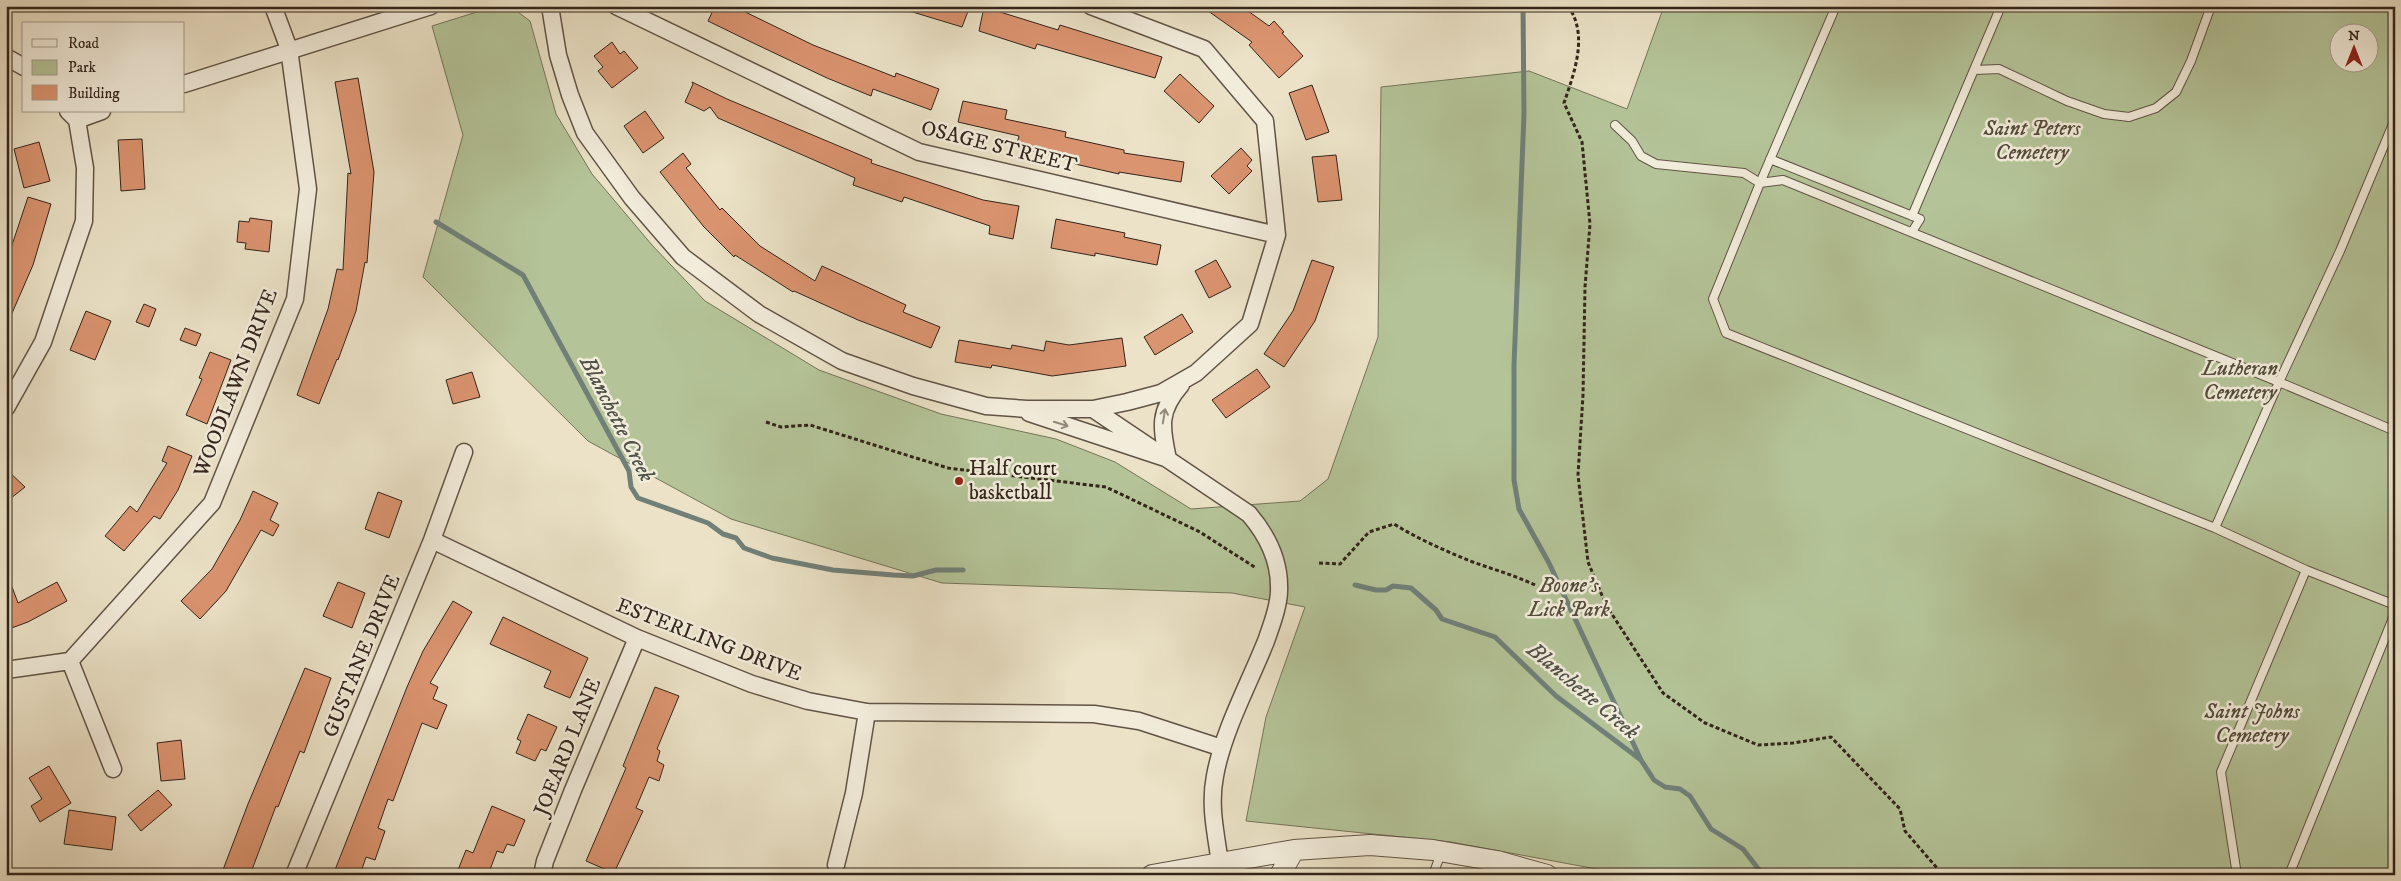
<svg xmlns="http://www.w3.org/2000/svg" width="2401" height="881" viewBox="0 0 2401 881" font-family="'IM FELL DW Pica',serif">
  <rect width="100%" height="100%" fill="#ebe2c7"/>
  <filter id="stains"><feTurbulence type="fractalNoise" baseFrequency=".004" numOctaves="4"/><feColorMatrix values="0 0 0 0 .2 0 0 0 0 .09 0 0 0 0 .02 0 0 0 .5 -.17"/></filter>
  <radialGradient id="worn" r=".72"><stop offset=".6" stop-color="#630" stop-opacity="0"/><stop offset="1" stop-color="#630" stop-opacity=".3"/></radialGradient>
  <path fill="#b4c498" stroke="#74745a" fill-rule="evenodd" d="M496 6H510L530 21 556 114 592 174 652 245 705 301 819 370 941 414 1056 439 1115 462 1191 509 1300 501 1328 479 1378 337 1381 87 1529 71 1627 109 1664 6H2395V875H1629L1451 842 1246 821 1266 717 1305 607 1232 593 942 583 731 519 588 441 423 277 463 135 432 26ZM2338 32H2368V62H2338Z"/>
  <g fill="none" stroke-linecap="round" stroke-linejoin="round">
    <path stroke="#708079" stroke-width="5" d="M1523 6 1524 114 1514 365V480L1519 509 1549 563 1641 760
      M436 222 523 275 629 471 631 487 638 498 708 523 723 534 736 538 744 548 772 558 833 570 893 575 913 576 936 570H963
      M1355 585 1376 590H1386L1393 586 1411 588 1436 610 1442 619 1495 637 1556 696 1641 760 1654 780 1665 787 1680 789 1690 796 1711 829 1743 849 1763 875"/>
  </g>
  <path fill="#db9470" stroke="#33241b" d="M715 6H733L813 45 895 77 896 73 939 89 931 110 873 89 871 96 827 78 749 41 708 21Z
    M906 6H970L962 27 906 10Z
    M1201 6H1241L1269 26 1274 21 1284 32 1282 33 1303 56 1279 78 1249 45 1252 42Z
    M984 7 1058 30 1060 25 1162 57 1155 78 1037 44 1035 49 979 31Z
    M612 42 620 54 624 51 638 68 612 88 598 71 603 67 594 56Z
    M1180 74 1214 106 1199 123 1164 91Z
    M358 78 374 172 367 263 365 262 356 311 338 360 337 359 319 404 297 395 328 309 337 269 343 270 348 173 351 174 335 82Z
    M692 82 727 99 872 160 871 163 983 200 1019 206 1013 239 989 234 990 226 904 197 902 202 853 185 855 178 718 118 710 107 704 111 685 102 693 84Z
    M1312 85 1329 132 1306 140 1289 93Z
    M963 101 1007 110 1005 119 1066 132 1065 137 1124 150V153L1184 162 1181 182 1119 172V174L1075 164V161L1016 147 1019 136 958 122Z
    M645 111 664 138 643 153 624 126Z
    M142 139 145 189 121 191 118 140Z
    M39 142 50 181 24 188 14 149Z
    M1241 148 1252 160 1247 166 1252 171 1229 194 1211 176Z
    M683 153 691 164 686 168 720 210 722 208 760 246 815 281 822 266 906 305 903 312 940 327 931 348 858 320 794 291 793 292 735 255 734 257 704 227 660 172Z
    M1336 155 1342 200 1318 202 1312 157Z
    M28 197 51 204 33 265 6 327V263Z
    M250 218 272 221 269 252 245 249 246 243 237 242 239 221 249 222Z
    M1056 219 1125 233 1124 237 1161 245 1157 265 1095 253V256L1051 248Z
    M1216 260 1231 287 1209 298 1195 271Z
    M1312 260 1334 267 1315 321 1284 367 1264 354 1293 311Z
    M144 304 156 309 149 327 136 322Z
    M86 311 111 321 95 360 70 350Z
    M1182 314 1193 332 1155 355 1144 337Z
    M185 328 201 334 196 346 180 340Z
    M1122 338 1126 366 1052 376 992 365 991 368 955 362 959 340 1011 349 1012 345 1044 351 1046 341 1069 345Z
    M210 352 231 360 207 424 186 415 202 379 199 378Z
    M1257 369 1270 387 1226 418 1212 400Z
    M472 372 480 397 453 404 446 380Z
    M168 446 192 456 178 490 160 519 154 516 124 551 105 536 130 506 137 512 167 463 162 461Z
    M6 469 25 487 6 502Z
    M253 491 278 503 270 520 279 525 273 536 261 530 226 591 200 619 181 601 212 569 240 520Z
    M378 492 402 501 389 538 365 529Z
    M6 576H8L18 603 57 582 67 601 28 622 6 630Z
    M338 582 365 593 352 628 323 616Z
    M453 601 472 612 430 683 438 687 433 699 447 705 437 729 422 723 393 801 388 799 378 828 385 831 375 860 366 857 360 875H333L407 687 423 651Z
    M503 617 588 658 570 698 544 687 551 671 490 644Z
    M305 668 331 678 304 753 300 751 278 807 276 806 250 875H221L248 804Z
    M655 687 679 696 657 749 660 751 657 761 664 765 659 781 649 777 636 808 643 811 614 873 586 861 626 768 623 766Z
    M528 714 557 727 546 751 541 749 535 761 516 753 521 741 517 739Z
    M181 740 185 779 161 781 157 743Z
    M49 766 71 803 40 822 31 806 42 799 29 778Z
    M158 790 172 805 141 831 128 815Z
    M492 806 525 820 514 846 507 844 503 853 497 851 488 875H456L466 850 473 853Z
    M69 810 116 817 112 850 64 844Z"/>
  <g fill="none" stroke-linecap="round" stroke-linejoin="round">
    <g stroke="#615446" stroke-width="10">
      <path id="service" d="M1974 70 1999 69 2067 101 2104 114 2129 117 2156 108 2176 92 2191 61 2211 6
        M1615 125 1632 141 1641 156 1656 164 1744 173 1760 183 1836 6
        M1770 159 1920 219 1912 232
        M1912 216 2001 6
        M2215 528 1726 333 1713 299 1760 183 1783 180 2279 382 2340 251 2395 119
        M2306 570 2215 528 2279 382 2395 431
        M1433 875 1441 853
        M2237 875 2221 772 2306 570 2395 605
        M2289 875 2395 613"/>
    </g>
    <g stroke="#615446" stroke-width="19">
      <path id="minor" d="M550 6 558 55 570 95 585 133 632 198 683 257 759 314 842 361 913 386 986 406 1027 409H1093L1127 402 1161 393 1196 373 1250 324 1277 235 1265 121 1204 49 1091 6
        M616 6 919 152 1277 235
        M6 57 24 67
        M184 84 431 6
        M77 120 102 111
        M6 408 43 342 84 221 85 168 77 120 68 111
        M1093 409 1249 514C1266 534 1279 558 1279 586 1280 603 1272 624 1266 641 1249 684 1223 731 1215 776 1209 806 1216 834 1220 863
        M1029 413 1168 459C1161 427 1158 411 1181 385
        M432 540 637 638 752 684 808 701 867 712 1094 714 1139 721 1222 748
        M70 661 113 769
        M6 670 70 661 212 503 295 299 308 189 289 49 273 6
        M836 865 854 793 867 712
        M294 875 432 540 464 452
        M542 875 545 861 573 790 637 638"/>
    </g>
    <g stroke="#615446" stroke-width="22">
      <path id="tertiary" d="M1152 875 1294 850 1370 845 1433 850 1497 861 1547 875
        M1280 875 1294 850"/>
    </g>
    <path stroke="#33241b" stroke-width="3" stroke-dasharray="4 2.5" stroke-linecap="butt" d="M1568 6C1589 35 1574 73 1564 103L1582 142 1590 224 1585 287 1583 395 1578 475 1588 562 1606 605 1663 693 1705 723 1758 745 1793 743 1831 737 1900 809 1905 831 1943 875
      M766 422 781 427 810 425 948 468 1106 487 1200 532 1256 568
      M1319 563 1340 564 1369 532 1394 524C1418 539 1444 550 1470 561 1492 569 1514 575 1535 585"/>
    <use href="#service" stroke="#f2ecdb" stroke-width="8"/>
    <use href="#minor" stroke="#f2ecdb" stroke-width="16"/>
    <use href="#tertiary" stroke="#f2ecdb" stroke-width="20"/>
  </g>
  <defs><path id="oneway-shaft" d="M-6 0H5M1.5-3L5.5 0L1.5 3" fill="none" stroke-width="1.6" stroke-linecap="round" stroke-linejoin="round" transform="scale(1.25)"/></defs>
  <g stroke="#92887b">
    <use href="#oneway-shaft" transform="translate(1164 416) rotate(-81)"/>
    <use href="#oneway-shaft" transform="translate(1061 424) rotate(17)"/>
  </g>
  <circle fill="#8f2418" stroke="#f2ecdb" stroke-width="2" cx="959" cy="481" r="5"/>
  <g text-anchor="middle" dominant-baseline="central" stroke-width="5" stroke-linejoin="round" paint-order="stroke">
    <g font-size="21" font-style="italic" fill="#534c3a" stroke="#f2ecdb">
      <text x="2032" y="129">Saint Peters<tspan x="2032" dy="24">Cemetery</tspan></text>
      <text x="2240" y="369">Lutheran<tspan x="2240" dy="24">Cemetery</tspan></text>
      <text x="1569" y="586">Boone's<tspan x="1569" dy="24">Lick Park</tspan></text>
      <text x="2252" y="712">Saint Johns<tspan x="2252" dy="24">Cemetery</tspan></text>
    </g>
    <g font-size="21" fill="#33241b" stroke="#f2ecdb">
      <text transform="translate(999 147) rotate(14)">OSAGE STREET</text>
      <text transform="translate(236 383) rotate(-69)">WOODLAWN DRIVE</text>
      <text transform="translate(709 640) rotate(21)">ESTERLING DRIVE</text>
      <text transform="translate(362 656) rotate(-68)">GUSTANE DRIVE</text>
      <text transform="translate(568 747) rotate(-68)">JOEARD LANE</text>
    </g>
    <g font-size="21" fill="#33241b" stroke="#f2ecdb" text-anchor="start">
      <text x="969" y="469">Half court<tspan x="969" dy="24">basketball</tspan></text>
    </g>
    <g font-size="22" font-style="italic" fill="#51524a" stroke="#f2ecdb">
      <text transform="translate(617 419) rotate(63)">Blanchette Creek</text>
      <text transform="translate(1583 691) rotate(40)">Blanchette Creek</text>
    </g>
  </g>
  <rect width="2401" height="881" fill="none" stroke="#ebe2c7" stroke-width="25"/>
  <rect x="8" y="8" width="2386" height="866" fill="none" stroke="#33241b" stroke-width="2.5"/>
  <rect x="12" y="12" width="2376" height="856" fill="none" stroke="#33241b"/>
  <rect x="22" y="22" width="162" height="90" fill="#f2ecdb" stroke="#a69c8e"/>
  <rect x="32" y="39" width="25" height="8" fill="#f2ecdb" stroke="#a69c8e"/>
  <text x="68" y="48" font-size="15" fill="#33241b">Road</text>
  <rect x="32" y="60" width="25" height="15" fill="#b4c498" stroke="#a69c8e"/>
  <text x="68" y="72" font-size="15" fill="#33241b">Park</text>
  <rect x="32" y="85" width="25" height="15" fill="#db9470" stroke="#a69c8e"/>
  <text x="68" y="98" font-size="15" fill="#33241b">Building</text>
  <g transform="translate(2354 48)"><circle r="24" fill="#f2ecdb" stroke="#a69c8e"/>
  <path d="M0-4L9 19L0 12L-9 19Z" fill="#8f2418"/>
  <text y="-8" font-size="14" font-weight="bold" text-anchor="middle" fill="#33241b">N</text>
  </g>
  <rect width="100%" height="100%" filter="url(#stains)"/>
  <rect width="100%" height="100%" fill="url(#worn)"/>
</svg>
